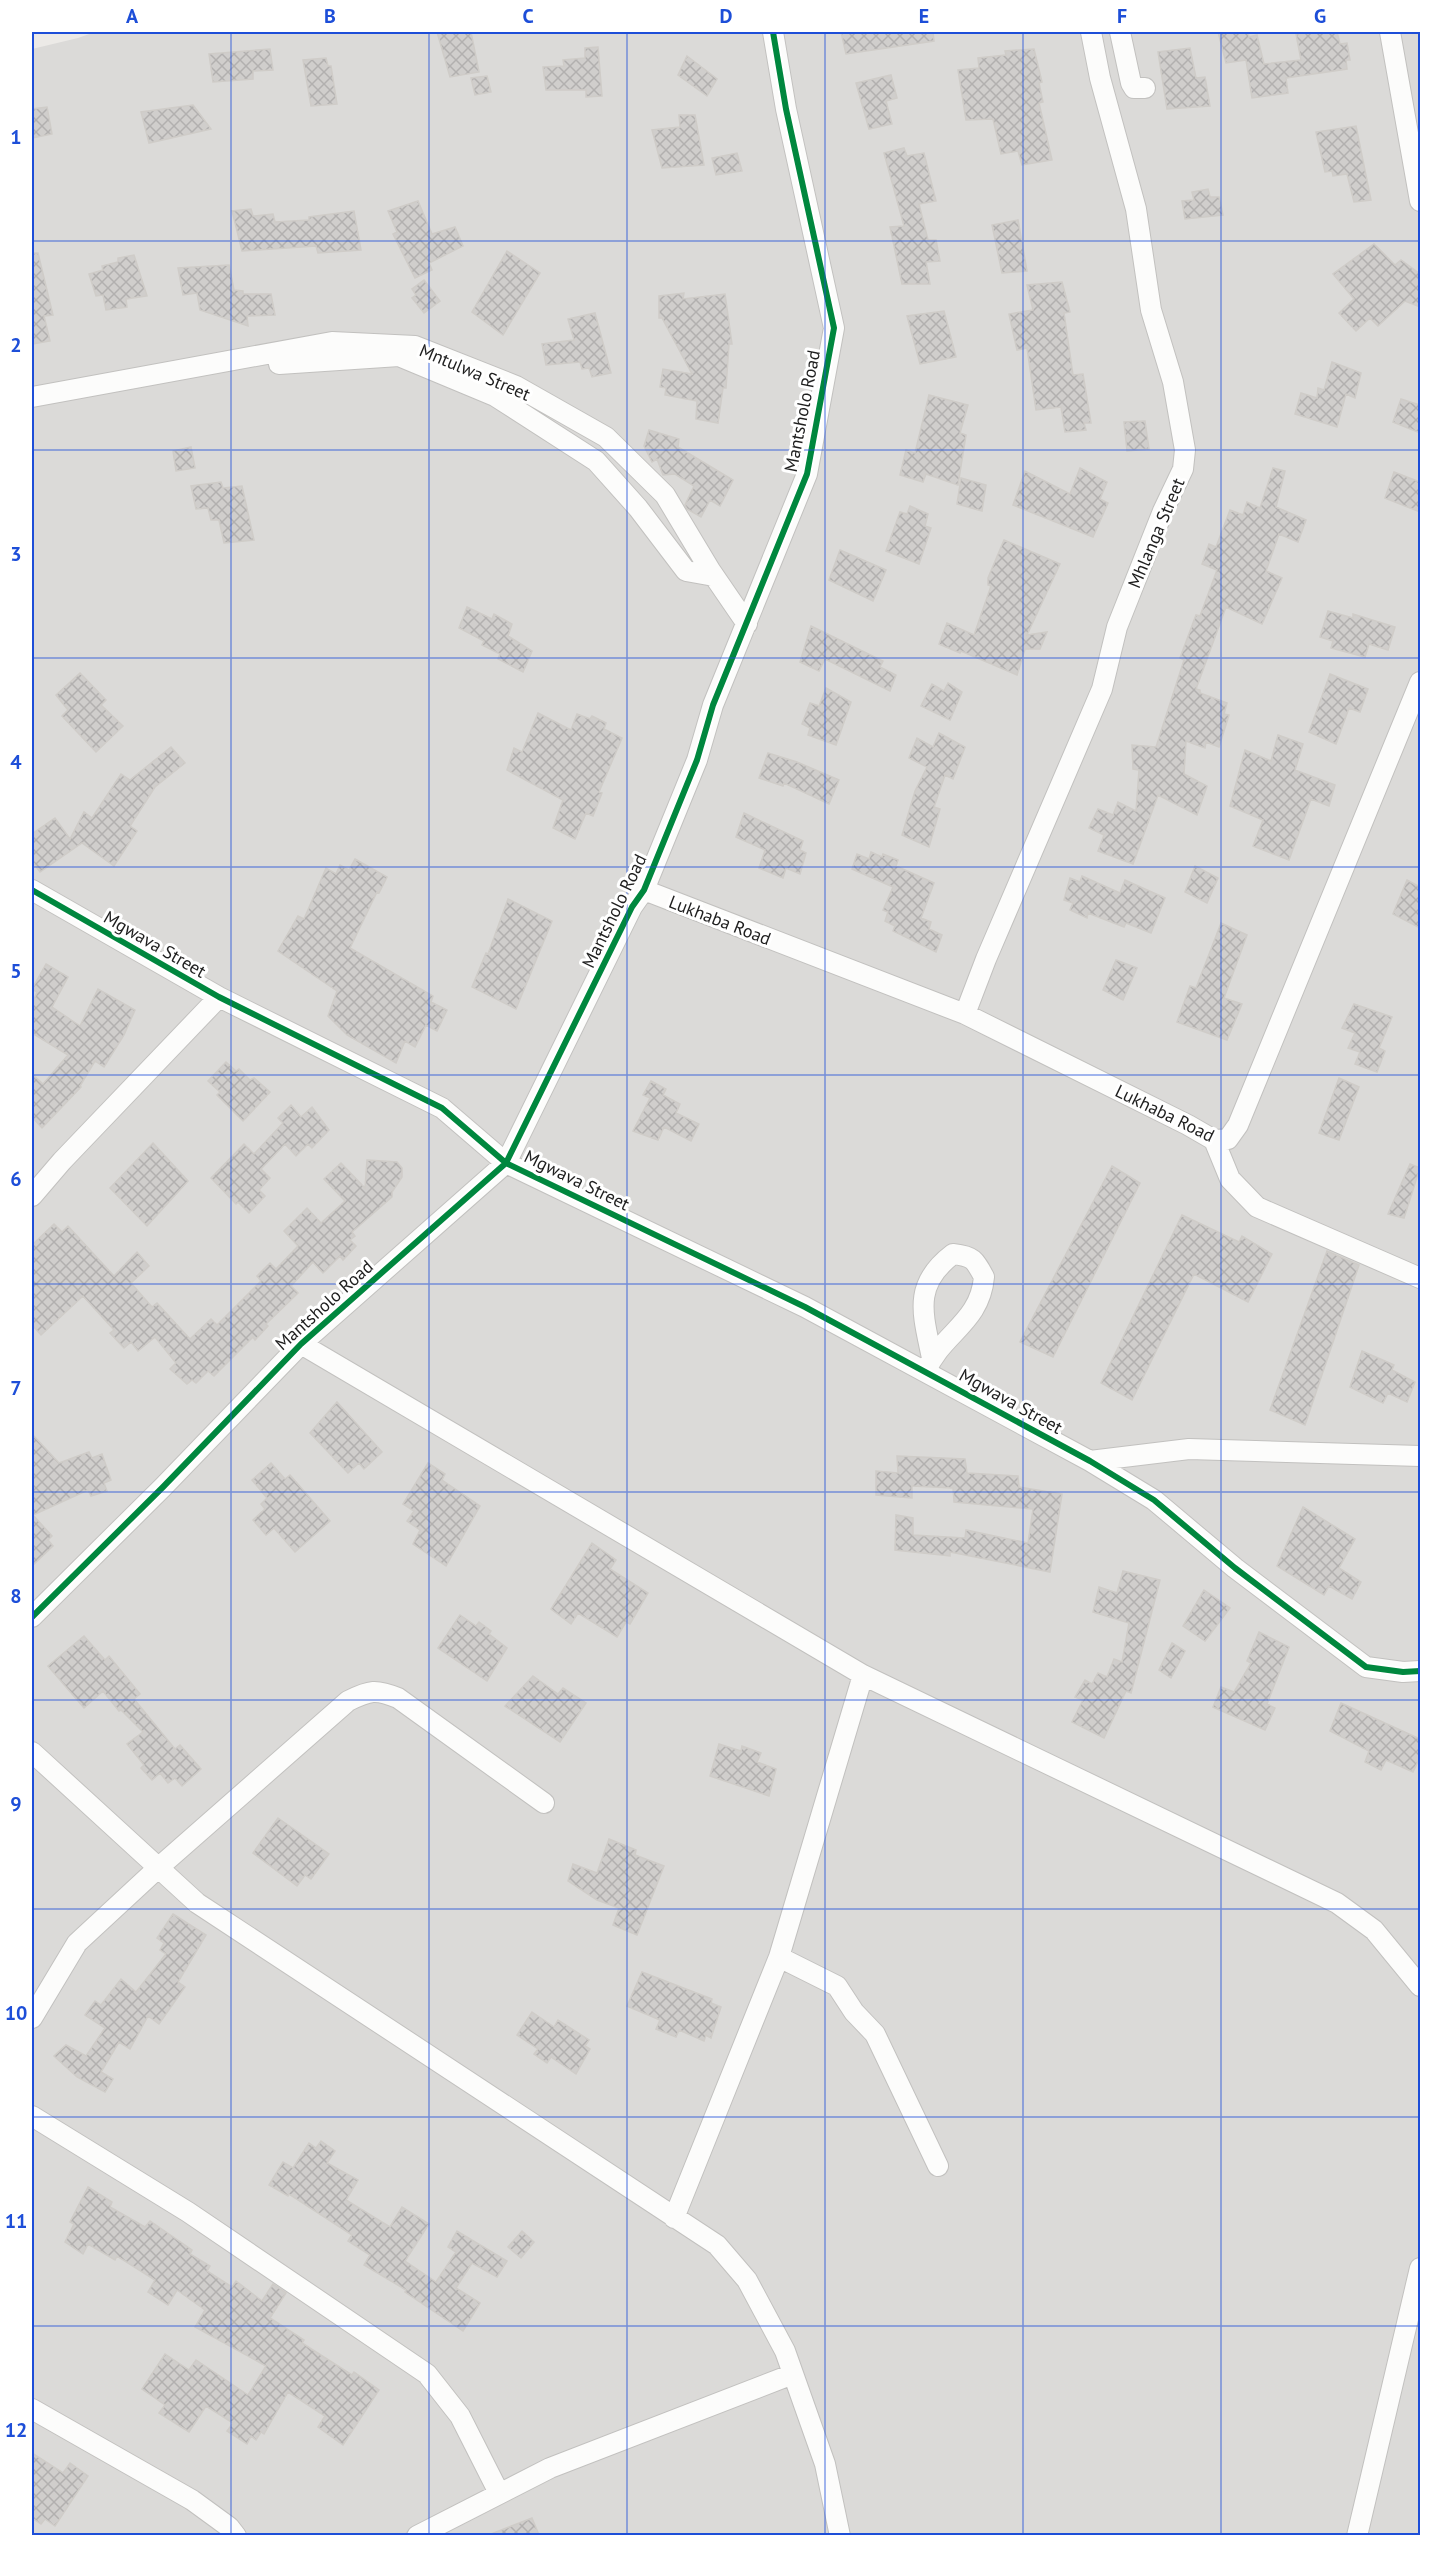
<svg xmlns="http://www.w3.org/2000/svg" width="1452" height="2567" viewBox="0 0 1452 2567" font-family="'PT Sans',sans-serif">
  <defs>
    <pattern id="building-cross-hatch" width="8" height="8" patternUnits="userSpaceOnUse" patternTransform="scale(1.5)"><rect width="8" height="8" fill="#d0cecc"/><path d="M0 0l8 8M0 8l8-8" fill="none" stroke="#b2b0af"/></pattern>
  </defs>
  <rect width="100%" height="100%" fill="#eceae7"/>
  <path fill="#dbdad8" d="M95 32H1420V2535H32V49L78 38Z"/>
  <path fill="url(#building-cross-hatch)" stroke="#cfccc8" stroke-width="1.5" d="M437 32H471L479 72 450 77Z
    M841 32H933L934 41 846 54Z
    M1218 32H1248L1249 37 1257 35 1264 64 1301 60 1296 34 1337 32 1340 44 1347 43 1350 60H1346L1347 69 1286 78 1288 93 1252 98 1246 60 1226 63Z
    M598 47 602 96 586 97V90H546L543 67 564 66 563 60 585 58V48Z
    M1190 48 1196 78 1205 77 1210 106 1167 109 1158 52Z
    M270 49 273 70 253 71V79L213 82 209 54Z
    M1034 49 1042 82 1039 83 1043 102 1039 103 1052 160 1022 165 1018 151 1001 154 993 119 966 120 958 70 979 68 978 58 1006 55 1005 51Z
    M687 56 717 79 707 96 678 75Z
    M326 58 328 66H331L337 104 311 106 303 60Z
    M891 75 897 98 886 101 892 124 869 129 856 83Z
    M487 76 491 92 475 95 471 78Z
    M193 105 211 129 149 143 141 112Z
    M47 107 52 134 32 138V109Z
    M679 115H695L704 165 662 168 652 130 680 127Z
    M1356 126 1371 200 1354 202 1347 174 1333 176 1332 171 1325 172 1316 132Z
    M904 148 907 156 924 153 936 201 919 204 928 240H936L940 261 926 262 930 284H902L890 227 904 226 884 153Z
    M737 153 742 171 716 175 712 158Z
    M1208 189 1210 197H1219L1223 215 1185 219 1182 201 1194 200 1192 192Z
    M418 201 432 234 455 227 463 246 429 263 432 270 415 278 393 234 397 232 388 211Z
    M251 209 253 216 273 214 275 222 309 220V217L354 211 361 250 318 253 316 246 242 251 232 211Z
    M1018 220 1027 271 1002 273 992 225Z
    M1374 244 1395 265 1401 260 1420 274V307L1405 301 1378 326 1370 318 1356 331 1339 313 1354 299 1333 274Z
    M507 251 540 273 503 335 472 312Z
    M32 253H38L53 315 44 316 50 341 32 344Z
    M134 255 147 296 126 299 127 307 106 310 103 295 96 296 89 274 103 270 102 266 118 262V258Z
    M229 265 234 290 243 291V294H271L275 315 247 316 248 326 200 310 197 293 183 295 178 268Z
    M424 280 440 301 424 313 412 298 416 295 412 289Z
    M1062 282 1070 312 1064 313 1073 375 1083 374 1091 423H1084L1086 430 1065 432 1061 407 1036 410 1027 348 1017 350 1009 314 1033 310 1027 285Z
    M684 293 683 299 725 294 732 344H729L726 388H723L718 423 696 419 697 401 665 395 666 388 660 387 663 369 692 374 662 318H659V296Z
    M944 311 956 357 920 364 907 316Z
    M595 313 611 373 592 377 589 368 582 369 580 362 546 365 542 344 574 340 568 319Z
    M1332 362 1361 373 1355 398 1346 394 1337 427 1295 414 1301 393 1317 398 1318 388 1324 390Z
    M929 395 968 405 960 433 966 435 958 485 926 474 923 482 900 475 906 450 915 453Z
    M1401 399 1420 405V433L1393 422Z
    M1145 421 1149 449 1127 451 1124 422Z
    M649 430 679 439 678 447 733 480 720 506 710 500 701 517 687 509 685 505 694 486 675 474 663 475 657 459 652 462 644 446Z
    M191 447 195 468 176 471 173 451Z
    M1080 468 1107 482 1100 499 1108 503 1093 537 1013 505 1025 471 1070 494Z
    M1273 468 1285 471 1276 507 1306 520 1298 542 1279 534 1266 571 1282 578 1262 624 1226 607 1196 689 1200 690V693L1227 703 1224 714 1229 715 1219 747 1206 742 1205 748 1186 741 1184 774 1207 786 1197 815 1158 795 1133 864 1098 851 1104 835 1089 828 1098 809 1113 815 1118 802 1136 811 1139 770 1133 769 1132 745 1156 747 1184 660 1180 658 1196 615 1200 616 1217 570 1202 564 1209 544 1216 547 1230 510 1243 515 1247 502 1260 508Z
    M1394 472 1420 482V512L1385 498Z
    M961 478 986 485 982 511 957 504Z
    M221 482 223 488 242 486 254 540 224 543 219 520H211L208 508 196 509 191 486Z
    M910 506 928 514 925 526 931 528 919 564 886 551 900 512 907 514Z
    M1004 540 1060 564 1027 635 1047 632 1040 649H1025L1017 675 961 651 960 653 939 644 947 623 974 635 991 586 988 585V578Z
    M840 550 886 570 873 601 829 580Z
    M467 607 492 619 494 614 512 624 508 636 532 651 523 672 498 659 500 654 482 645 484 641 459 628Z
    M1328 611 1353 618V614L1395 627 1388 650 1369 644 1365 657 1331 648 1333 641 1320 637Z
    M811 626 883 661 880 667 896 675 890 691 825 659 819 671 800 662Z
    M80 673 106 700 101 705 123 726 96 752 62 716 68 710 56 695Z
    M1330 674 1368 689 1360 712 1349 708 1336 744 1309 732Z
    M948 683 962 692 950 720 921 706 932 684 944 691Z
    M826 688 851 702 836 745 808 735 810 728 802 724 810 703 819 706Z
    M538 713 571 730 577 714 590 719 592 716 606 723 604 729 622 738 599 792 602 793 593 816 586 813 575 839 553 828 563 800 507 770 514 748 522 752Z
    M939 733 965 747 953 779 945 775 934 807 940 809 929 847 902 835 915 791 927 767 909 758 917 738 933 747Z
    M1278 735 1303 744 1295 770 1335 785 1329 806 1311 799 1289 860 1253 846 1263 820 1230 806 1245 750 1271 761Z
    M171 747 185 763 155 787 130 826 137 831 114 866 82 843 40 872 32 861V834L55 818 70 839 84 812 92 818 121 774 130 780Z
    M768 753 797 762 839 780 829 804 784 783 783 786 759 778Z
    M744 813 803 841 800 850 806 853 800 874 786 868 783 878 759 868 765 850 736 837Z
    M871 852 882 857 883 854 898 860 896 866 934 883 921 918 931 922 929 929 942 935 936 952 893 931 895 926 885 921 888 912 883 910 893 887 852 869 857 854 869 859Z
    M355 859 387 877 379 893 377 892 350 948 433 996 431 1002 447 1010 437 1031 426 1025 415 1047 405 1041 396 1063 347 1035 328 1016 337 991 278 951 298 916 304 919 326 868 336 874 340 865 349 870Z
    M1195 866 1218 878 1207 903 1185 892Z
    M1082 876 1120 893 1125 880 1165 898 1151 933 1126 923 1124 927 1088 913 1087 918 1070 910 1073 903 1064 900 1070 878 1080 882Z
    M1407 880 1420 887V928L1393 914Z
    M508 899 552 921 516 1009 472 987 486 953 488 954Z
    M1221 923 1247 935 1224 998 1242 1004 1227 1040 1177 1022 1190 986 1196 988Z
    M1116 960 1137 968 1123 1000 1103 990Z
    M46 964 68 977 52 1007 80 1026 98 989 135 1010 124 1035 104 1067 95 1061 80 1086 81 1087 42 1128 32 1117V1074L43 1084 68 1055 32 1033V1004L37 992 32 989Z
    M1354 1004 1392 1017 1379 1048 1385 1051 1377 1072 1355 1064 1360 1052 1348 1048 1355 1033 1342 1028Z
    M226 1062 236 1071 239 1069 250 1080 254 1078 270 1092 243 1121 217 1095 220 1092 208 1081Z
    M1339 1078 1359 1087 1339 1140 1319 1133Z
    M651 1081 666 1089 663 1095 680 1104 676 1113 699 1124 691 1141 664 1127 658 1140 633 1131 650 1098 643 1095Z
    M291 1105 301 1117 312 1107 329 1130 312 1148 308 1144 296 1156 285 1144 261 1169 270 1178 259 1190 265 1196 249 1213 238 1202 236 1204 211 1178 244 1144 254 1154 283 1123 278 1118Z
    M153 1143 188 1181 147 1226 110 1188Z
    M367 1160 397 1162 402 1168V1177L392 1192V1197L352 1232 355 1236 350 1240 356 1246 343 1260 340 1256 323 1273 313 1262 291 1286 298 1293 266 1324 268 1326 255 1340 253 1337 214 1376 208 1371 196 1383 192 1380 187 1384 170 1369 176 1363 155 1337 138 1351 131 1342 124 1348 110 1333 114 1330 83 1296 41 1335 32 1325V1245L54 1224 62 1232 68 1226 114 1276 137 1252 149 1266 131 1283 152 1307 157 1303 190 1339 211 1319 217 1325 261 1281 257 1276 270 1263 276 1269 298 1246 284 1231 307 1208 321 1223 345 1201 324 1179 341 1163 365 1188Z
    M1410 1164 1420 1168 1404 1218 1388 1214Z
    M1112 1166 1140 1183 1053 1357 1020 1342Z
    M1182 1215 1239 1242 1242 1236 1272 1254 1248 1302 1194 1274 1132 1400 1101 1383Z
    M1327 1251 1359 1265 1305 1425 1270 1410Z
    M1362 1351 1394 1365 1392 1370 1415 1382 1407 1402 1388 1393 1383 1403 1350 1387Z
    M337 1402 382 1452 364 1469 359 1463 348 1473 310 1433Z
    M32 1434 59 1463 89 1452 92 1458 102 1454 111 1480 104 1483 107 1491 91 1496 88 1490 33 1515 52 1536 48 1540 53 1546 32 1566Z
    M897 1456 965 1459 967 1473 1018 1476 1019 1487 1062 1494 1050 1572 950 1552V1556L895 1550 896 1515 913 1518V1535L965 1538 966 1530 1028 1543 1033 1509 954 1502 953 1488 912 1486V1498L876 1495V1471L898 1473Z
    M271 1463 285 1479 290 1475 330 1521 295 1552 274 1528 266 1535 253 1520 265 1509 261 1504 267 1498 252 1480Z
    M428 1463 445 1474 442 1480 480 1506 446 1566 413 1544 420 1530 407 1521 414 1511 403 1504Z
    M1303 1507 1355 1539 1339 1568 1361 1582 1352 1599 1329 1586 1324 1595 1277 1566Z
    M592 1543 616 1560 610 1569 648 1593 630 1624 626 1622 617 1637 578 1613 571 1624 551 1609Z
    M1123 1571 1160 1580 1131 1693 1126 1691 1104 1738 1072 1722 1083 1700 1075 1697 1085 1680 1092 1684 1098 1673 1107 1677 1114 1659 1122 1662 1129 1623 1093 1612 1099 1587 1117 1593Z
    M1204 1590 1230 1608 1205 1641 1183 1626Z
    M460 1615 476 1626 479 1622 491 1631 489 1634 507 1648 487 1681 438 1648Z
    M1259 1632 1289 1647 1267 1704 1275 1708 1265 1730 1213 1707 1221 1687 1234 1692 1251 1663 1247 1661Z
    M84 1636 105 1660 109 1656 140 1694 134 1699 175 1749 180 1745 201 1769 182 1786 175 1778 168 1783 160 1773 152 1780 141 1768 144 1765 127 1744 143 1732 121 1710 119 1711 103 1691 84 1708 48 1666Z
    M1172 1643 1185 1651 1171 1678 1159 1670Z
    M533 1676 558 1694 563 1688 586 1703 560 1742 505 1706Z
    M1341 1703 1420 1739V1757L1413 1772 1386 1760 1381 1770 1365 1762 1369 1751 1330 1731Z
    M719 1744 741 1751 742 1746 761 1753 757 1762 776 1769 769 1796 710 1776Z
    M278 1818 329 1854 311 1879 305 1875 297 1886 253 1853Z
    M609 1839 636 1850 635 1855 664 1866 637 1935 613 1925 619 1908 597 1900 568 1881 573 1864 597 1873Z
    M173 1914 206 1935 178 1982 185 1987 159 2024 148 2016 130 2049 119 2042 101 2072 113 2079 105 2092 77 2077 54 2056 66 2045 86 2056 105 2028 85 2015 95 2001 101 2005 121 1979 136 1992 166 1954 160 1950 164 1943 157 1938Z
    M642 1972 712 1999 711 2003 721 2007 711 2038 706 2035 704 2041 679 2030 676 2037 656 2029 660 2020 627 2006Z
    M532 2012 554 2027 558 2020 589 2040 585 2046 590 2049 576 2074 551 2057 547 2063 534 2054 538 2049 517 2035Z
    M321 2141 335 2151 327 2163 358 2180 346 2200 390 2227 402 2207 429 2224 405 2261 436 2282 456 2252 448 2247 457 2231 507 2261 497 2277 472 2263 456 2288 480 2303 463 2331 405 2292 406 2290 364 2265 370 2255 348 2241 352 2235 289 2194 288 2196 269 2185 283 2162 293 2168 309 2143 316 2148Z
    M88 2187 112 2202 110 2207 145 2227 150 2221 192 2250 190 2254 210 2266 207 2271 232 2287 236 2281 262 2301 273 2284 286 2293 270 2318 304 2340 302 2343 352 2375 354 2372 379 2390 343 2445 318 2427 325 2416 288 2392 264 2434 261 2432 256 2440 251 2436 247 2444 227 2431 233 2423 206 2406 189 2432 159 2413 165 2405 142 2389 165 2354 189 2370 196 2360 248 2395 266 2366 195 2327 205 2310 177 2290 168 2305 148 2292 155 2280 117 2256 115 2260 88 2244 83 2254 65 2242 74 2224 70 2222Z
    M522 2231 534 2242 521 2258 508 2247Z
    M32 2453 63 2473 70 2463 88 2476 55 2526 45 2519 41 2524 32 2518Z
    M532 2518 539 2535H491V2534Z"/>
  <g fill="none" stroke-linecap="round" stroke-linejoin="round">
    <g stroke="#c2c1bf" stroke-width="22">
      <path id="minor" d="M1120 32 1131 83 1134 88H1145
        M1390 32 1420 201
        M279 364 399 356 495 396 596 461 638 508 686 571 714 576
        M32 397 332 342 415 346 516 386 606 437 665 495 710 570 747 624
        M32 890 219 997 442 1108 506 1163 805 1307 1090 1461 1154 1500 1235 1568 1366 1667 1403 1672 1420 1671
        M644 890 965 1014 1188 1125 1214 1140 1228 1139 1238 1125 1420 682
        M965 1014 986 959 1102 689 1117 627 1163 511 1183 469 1185 450 1173 382 1151 310 1136 209 1100 78 1091 32
        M1214 1140 1230 1179 1257 1207 1420 1278
        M32 1196 62 1161 219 997
        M301 1344 863 1675 1337 1903 1374 1930 1420 1986
        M926 1371C942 1333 980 1323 984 1277 975 1260 973 1256 953 1254 912 1285 923 1314 932 1358
        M1090 1461 1189 1449 1420 1456
        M32 1617 163 1487 301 1344 506 1163 632 907 644 890 697 760 713 705 807 474 834 328 786 109 773 32
        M32 1752 197 1903 717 2245 747 2280 785 2351 825 2464 840 2536
        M779 1957 837 1986 854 2012 875 2034 938 2166
        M32 2018 77 1943 158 1868 348 1701C370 1690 376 1689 398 1698L544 1803
        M32 2116 188 2212 427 2374 460 2416 499 2493
        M674 2218 779 1957 863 1675
        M32 2409 192 2500 229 2527 236 2536
        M417 2536 550 2468 793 2374
        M1357 2536 1420 2268"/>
    </g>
    <use href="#minor" stroke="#fcfcfb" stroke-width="20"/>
    <g stroke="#fff" stroke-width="10">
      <path id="cycleway" d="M32 890 219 997 442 1108 506 1163 805 1307 1090 1461 1154 1500 1235 1568 1366 1667 1403 1672 1420 1671
        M32 1617 163 1487 301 1344 506 1163 632 907 644 890 697 760 713 705 807 474 834 328 786 109 773 32"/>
    </g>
    <use href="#cycleway" stroke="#00873e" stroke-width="6"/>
  </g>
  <path fill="none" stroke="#1d4ed8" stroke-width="1.5" stroke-opacity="0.55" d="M231 32V2536M429 32V2536M627 32V2536M825 32V2536M1023 32V2536M1221 32V2536M32 241H1420M32 450H1420M32 658H1420M32 867H1420M32 1075H1420M32 1284H1420M32 1492H1420M32 1700H1420M32 1909H1420M32 2117H1420M32 2326H1420"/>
  <g text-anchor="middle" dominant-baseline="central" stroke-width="6" stroke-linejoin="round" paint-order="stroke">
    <g font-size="18" fill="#1e1e1e" stroke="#fff">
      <text transform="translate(475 372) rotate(23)">Mntulwa Street</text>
      <text transform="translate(802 411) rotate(-79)">Mantsholo Road</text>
      <text transform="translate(1156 533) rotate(-67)">Mhlanga Street</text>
      <text transform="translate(614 911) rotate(-64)">Mantsholo Road</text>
      <text transform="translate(720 920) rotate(21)">Lukhaba Road</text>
      <text transform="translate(155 944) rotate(30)">Mgwava Street</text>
      <text transform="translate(1165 1113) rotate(26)">Lukhaba Road</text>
      <text transform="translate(577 1180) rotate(26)">Mgwava Street</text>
      <text transform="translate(324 1305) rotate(-42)">Mantsholo Road</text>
      <text transform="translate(1011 1401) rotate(29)">Mgwava Street</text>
    </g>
  </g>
  <rect width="1452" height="2567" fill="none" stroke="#ffffff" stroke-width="66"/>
  <rect x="33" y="33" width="1386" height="2501" fill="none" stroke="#1d4ed8" stroke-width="2"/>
  <g font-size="20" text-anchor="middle" font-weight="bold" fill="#1d4ed8">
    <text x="132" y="23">A</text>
    <text x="330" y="23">B</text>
    <text x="528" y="23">C</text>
    <text x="726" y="23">D</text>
    <text x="924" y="23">E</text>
    <text x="1122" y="23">F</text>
    <text x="1320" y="23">G</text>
    <text x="16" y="144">1</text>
    <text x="16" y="352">2</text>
    <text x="16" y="561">3</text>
    <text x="16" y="769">4</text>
    <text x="16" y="978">5</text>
    <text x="16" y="1186">6</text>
    <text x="16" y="1395">7</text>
    <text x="16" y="1603">8</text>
    <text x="16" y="1811">9</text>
    <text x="16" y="2020">10</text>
    <text x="16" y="2228">11</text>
    <text x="16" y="2437">12</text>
  </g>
</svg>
